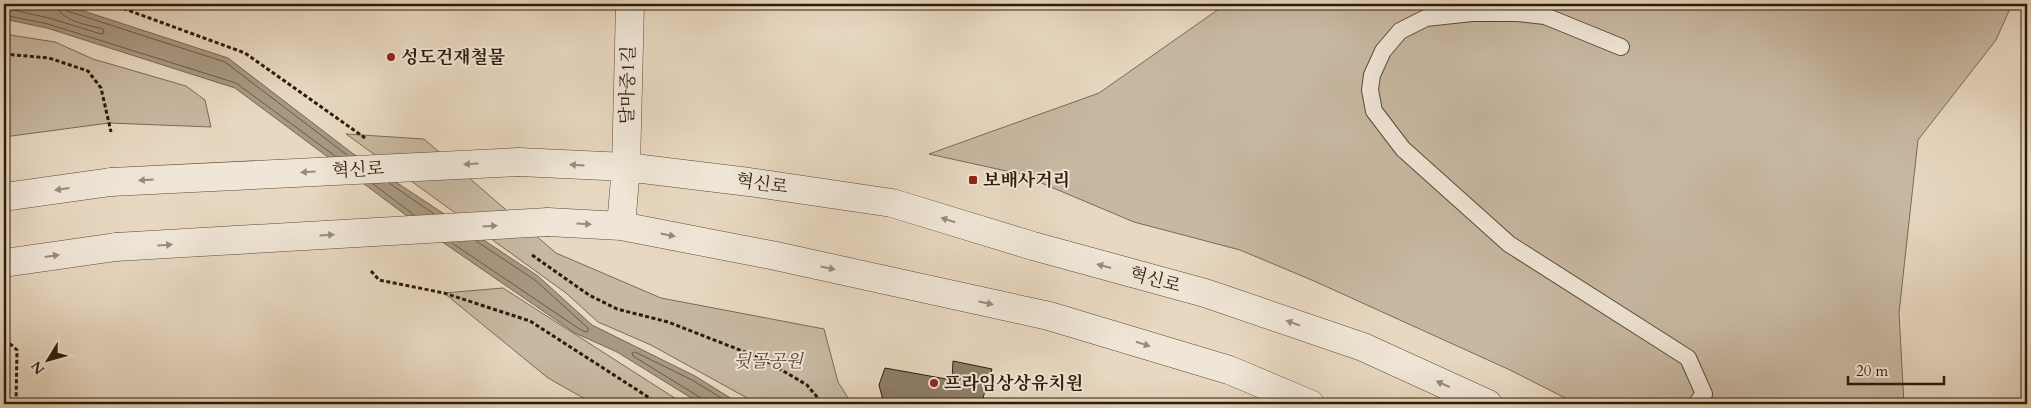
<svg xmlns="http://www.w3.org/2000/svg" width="2031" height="408" viewBox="0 0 2031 408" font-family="Cardo,'Noto Serif KR',serif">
  <rect width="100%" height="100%" fill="#e8d8c1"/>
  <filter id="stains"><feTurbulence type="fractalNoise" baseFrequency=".004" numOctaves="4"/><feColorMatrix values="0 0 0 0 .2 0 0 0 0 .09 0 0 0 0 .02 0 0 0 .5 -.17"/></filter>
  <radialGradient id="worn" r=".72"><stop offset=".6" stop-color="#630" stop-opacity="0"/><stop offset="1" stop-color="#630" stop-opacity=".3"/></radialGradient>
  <path fill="#c8b8a2" stroke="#7a6a55" d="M1226 4H2012L1996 40 1918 140 1899 313 1904 404H1577L1510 370 1314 281 1240 250 1134 222 1020 174 929 154 1099 93Z
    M4 34 55 42 93 59 186 86 205 100 211 127 109 123 4 137Z
    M346 134 424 139 556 253 661 298 824 329 838 382 852 404H758L651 345 598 322 566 293Z
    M503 288 684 404H594L548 378 444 293Z"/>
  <path fill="#a89882" stroke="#766651" d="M4 4H62L228 58 352 153 538 276 592 325 695 376 740 404H701L617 352 575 333 438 239 235 88 47 28 4 19Z"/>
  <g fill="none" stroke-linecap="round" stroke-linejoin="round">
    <path stroke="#6a5a45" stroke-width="1" d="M63 4 64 8 67 11 225 62 347 155
      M4 8 49 18 101 34 104 33 103 29C89 25 58 21 57 4
      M4 15 48 24 236 83 335 156
      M389 183 434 214
      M373 184 414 215
      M452 243 578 328 585 332 588 331V328L535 280 476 241
      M703 404 701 398 633 356 632 353 635 352 692 380 731 404"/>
  </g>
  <path fill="#8e7e68" stroke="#2c1c08" d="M953 361 992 369 981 404H884L879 385 885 368 952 380Z"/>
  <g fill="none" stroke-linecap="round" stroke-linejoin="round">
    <g stroke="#5b4b36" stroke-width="18">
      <path id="service" d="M1621 47 1545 16 1518 13H1472L1426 18 1400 31 1383 51 1372 75 1370 90 1374 111 1403 149 1509 244 1688 358 1704 394 1696 404"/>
    </g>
    <g stroke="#5b4b36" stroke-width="29">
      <path id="minor" d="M626 167 630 4"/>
    </g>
    <g stroke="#5b4b36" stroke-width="29">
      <path id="tertiary" d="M519 162 626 167 749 182 892 203 1033 246 1205 293 1363 347 1488 404
        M4 197 111 182
        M548 222 621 226 776 256 1049 316 1229 370 1310 404
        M621 226 626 167
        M4 263 116 247"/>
    </g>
    <path stroke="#2c1c08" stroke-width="3" stroke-dasharray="4 2.5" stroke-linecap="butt" d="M111 4 245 53 365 138
      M4 54 49 58 88 71 101 88 111 132
      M532 255 589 295 617 309 668 322 763 359 807 385 823 404
      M371 271 379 280 444 293 530 321 659 404
      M4 341 8 342 17 350 16 404"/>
    <use href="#service" stroke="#f0e6d7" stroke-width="16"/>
    <use href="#minor" stroke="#f0e6d7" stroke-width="28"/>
    <use href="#tertiary" stroke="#f0e6d7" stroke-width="28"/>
    <g stroke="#5b4b36" stroke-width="29" stroke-linecap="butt">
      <path id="tertiary-bridge" d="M111 182 519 162
        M116 247 548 222"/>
    </g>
    <use href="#tertiary-bridge" stroke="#f0e6d7" stroke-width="28"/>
  </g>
  <defs><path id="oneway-solid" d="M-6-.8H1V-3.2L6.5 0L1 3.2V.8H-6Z" transform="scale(1.25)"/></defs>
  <g fill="#988b7a">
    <use href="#oneway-solid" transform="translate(471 164) rotate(177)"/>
    <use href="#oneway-solid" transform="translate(577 165) rotate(-177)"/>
    <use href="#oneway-solid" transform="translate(308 172) rotate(177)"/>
    <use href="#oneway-solid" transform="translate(146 180) rotate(177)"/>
    <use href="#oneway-solid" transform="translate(62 189) rotate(172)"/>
    <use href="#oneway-solid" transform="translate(948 220) rotate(-163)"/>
    <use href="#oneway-solid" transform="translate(584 224) rotate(3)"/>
    <use href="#oneway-solid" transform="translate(490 226) rotate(-3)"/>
    <use href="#oneway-solid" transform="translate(327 235) rotate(-3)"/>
    <use href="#oneway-solid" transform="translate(668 235) rotate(11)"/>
    <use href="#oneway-solid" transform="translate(165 245) rotate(-3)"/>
    <use href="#oneway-solid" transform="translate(52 256) rotate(-8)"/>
    <use href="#oneway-solid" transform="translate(1104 266) rotate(-165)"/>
    <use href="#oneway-solid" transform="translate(828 268) rotate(12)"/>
    <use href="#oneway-solid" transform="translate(986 303) rotate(12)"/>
    <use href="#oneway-solid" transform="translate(1293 323) rotate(-161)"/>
    <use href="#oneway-solid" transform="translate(1143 344) rotate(17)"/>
    <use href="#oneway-solid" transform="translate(1443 384) rotate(-156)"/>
  </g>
  <g fill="#8f2418" stroke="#f0e6d7" stroke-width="2">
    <circle cx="391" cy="57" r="5"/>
    <rect x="968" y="175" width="10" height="10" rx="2.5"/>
    <circle cx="934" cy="383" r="5"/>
  </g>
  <g text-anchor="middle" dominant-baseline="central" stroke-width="4" stroke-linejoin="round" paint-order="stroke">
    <g font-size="18" font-weight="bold" fill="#2c1c08" stroke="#f0e6d7" text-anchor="start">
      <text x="401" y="57">성도건재철물</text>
      <text x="983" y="180">보배사거리</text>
      <text x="944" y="383">프라임상상유치원</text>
    </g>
    <g font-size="18" fill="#2c1c08" stroke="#f0e6d7">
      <text transform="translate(628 85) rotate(-89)">달마중1길</text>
      <text transform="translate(358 170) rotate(-3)">혁신로</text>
      <text transform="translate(762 184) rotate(8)">혁신로</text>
      <text transform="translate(1155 280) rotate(15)">혁신로</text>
    </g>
    <g font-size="18" font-style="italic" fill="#5b4b36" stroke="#f0e6d7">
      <text x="768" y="361">뒷골공원</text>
    </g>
  </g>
  <rect width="2031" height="408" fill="none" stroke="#e8d8c1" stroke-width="20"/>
  <rect x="5" y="5" width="2021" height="398" fill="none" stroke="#2c1c08" stroke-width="2.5"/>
  <rect x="10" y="10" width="2011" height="388" fill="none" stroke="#2c1c08"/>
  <g transform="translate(48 360) rotate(233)" stroke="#f0e6d7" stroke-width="4" paint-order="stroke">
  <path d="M0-4L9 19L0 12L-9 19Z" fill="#2c1c08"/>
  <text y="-8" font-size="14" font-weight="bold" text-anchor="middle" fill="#2c1c08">N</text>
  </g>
  <path d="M1848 376v8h96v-8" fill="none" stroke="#2c1c08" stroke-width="2.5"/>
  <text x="1856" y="376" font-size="15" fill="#2c1c08" stroke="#f0e6d7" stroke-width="4" paint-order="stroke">20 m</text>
  <rect width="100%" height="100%" filter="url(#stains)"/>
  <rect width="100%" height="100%" fill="url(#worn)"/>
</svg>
